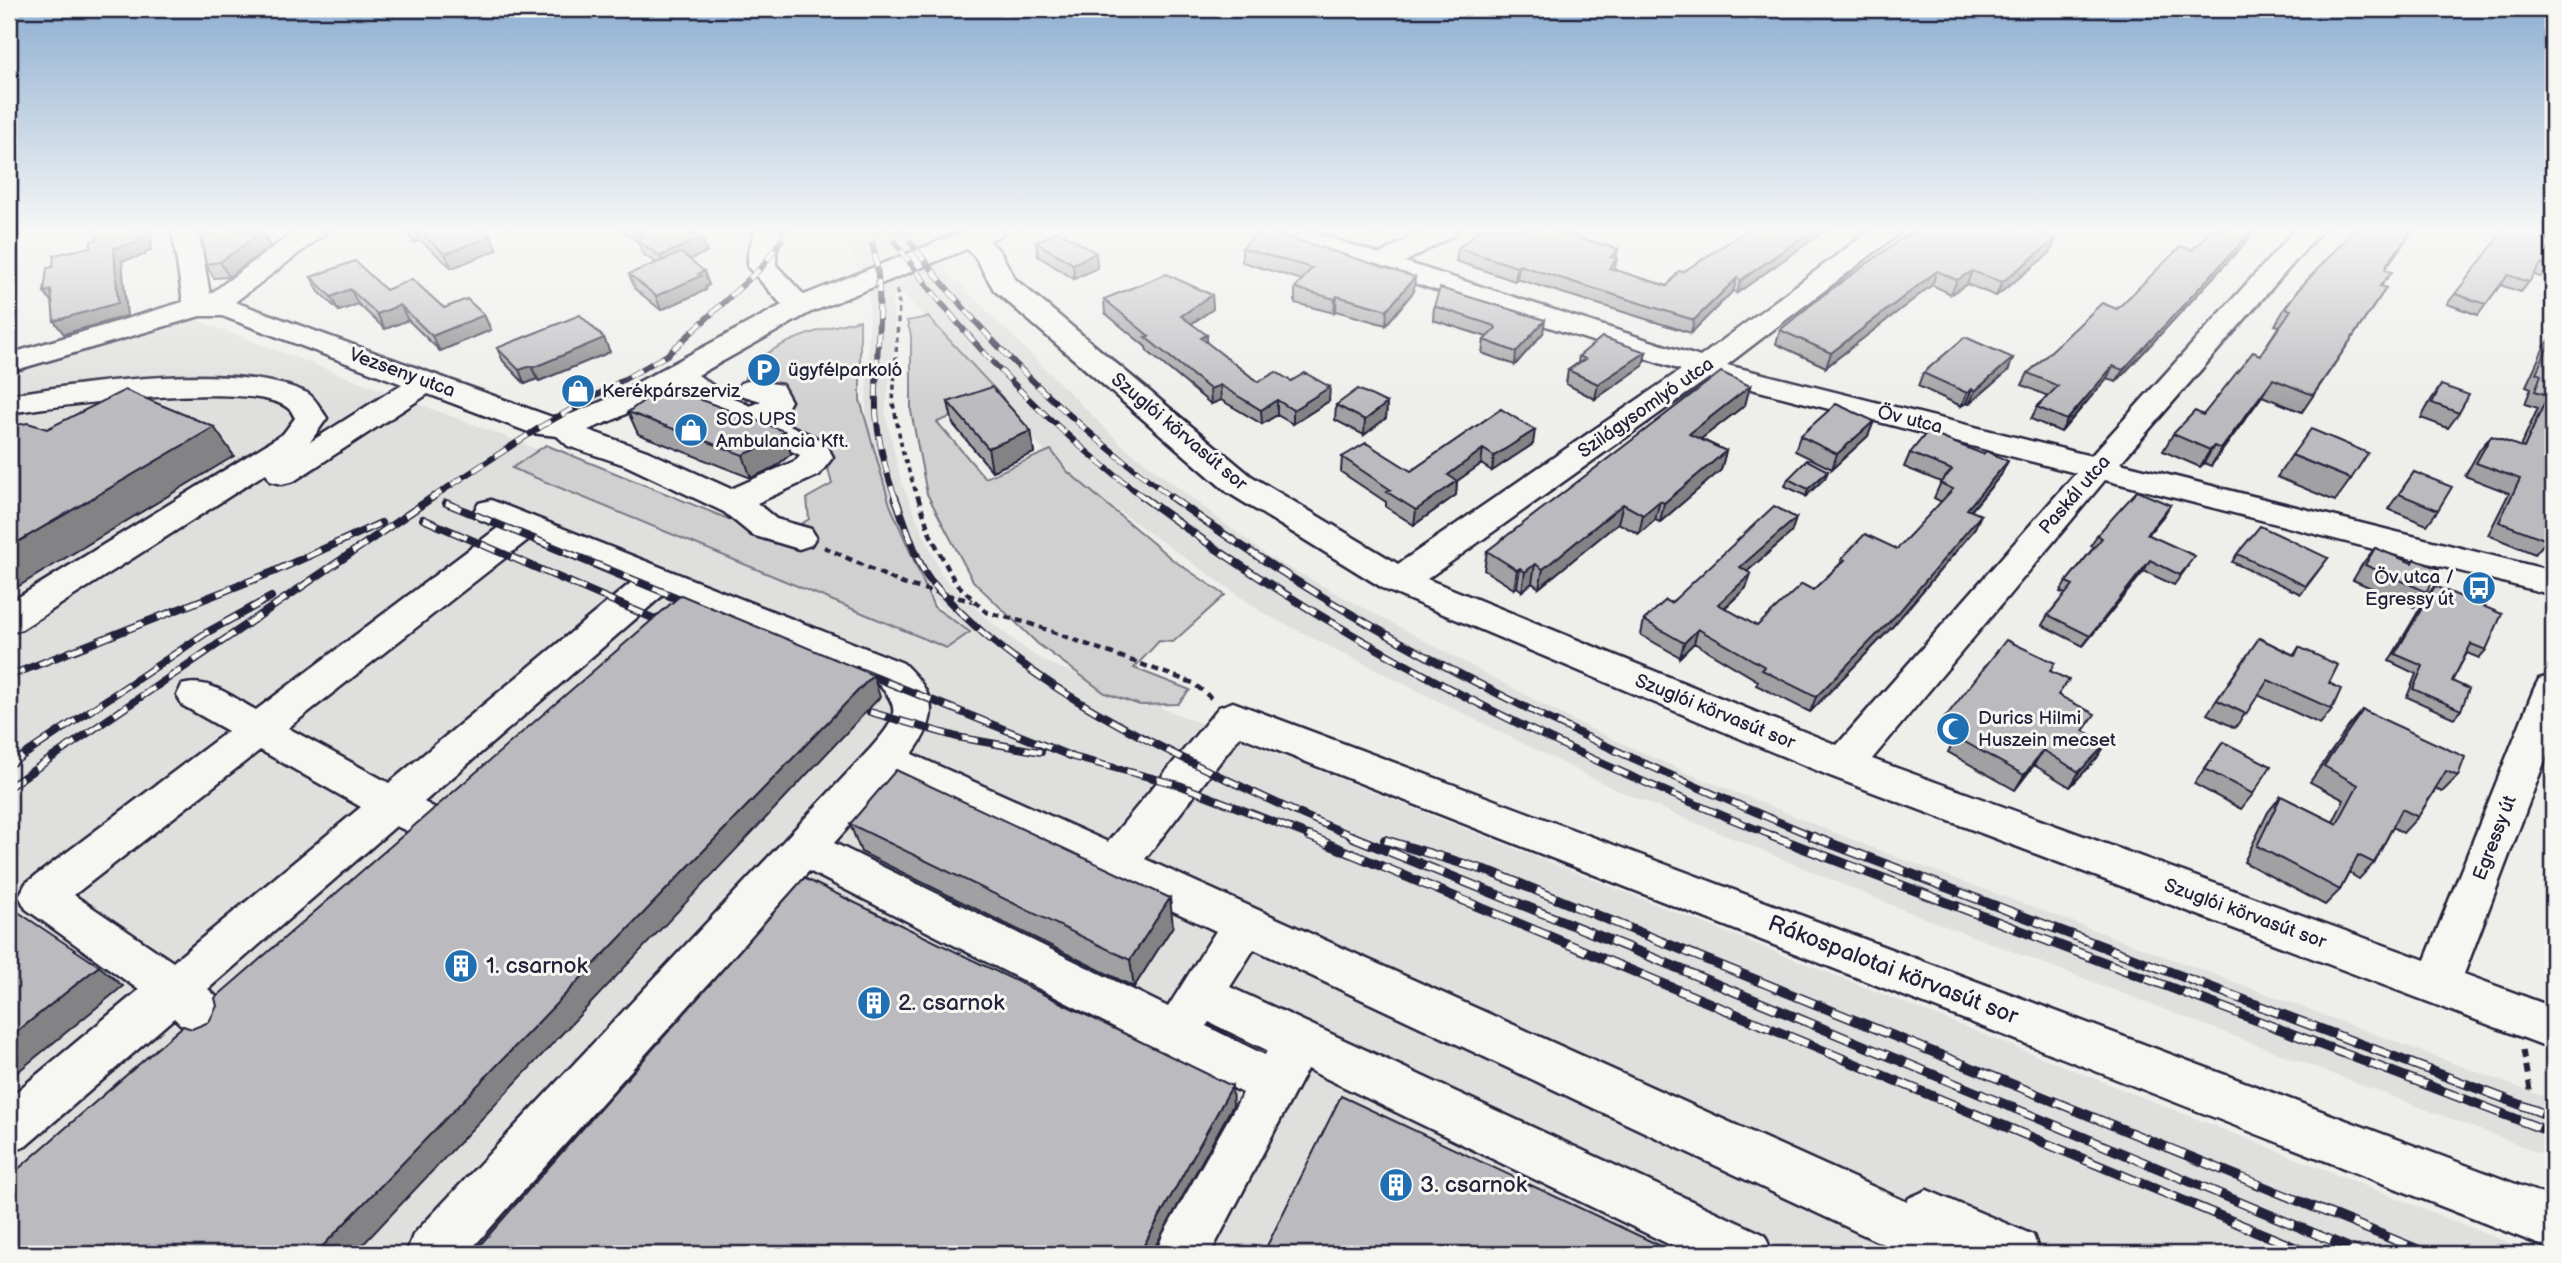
<svg xmlns="http://www.w3.org/2000/svg" width="2562" height="1263" viewBox="0 0 2562 1263" font-family="'Balsamiq Sans',sans-serif">
  <rect width="100%" height="100%" fill="#eeeeeb"/>
  <filter id="ink" filterUnits="userSpaceOnUse"><feTurbulence type="fractalNoise" baseFrequency=".0143" numOctaves="2"/><feDisplacementMap in="SourceGraphic" scale="14" xChannelSelector="R" yChannelSelector="G"/><feConvolveMatrix kernelMatrix="1 2 1 2 8 2 1 2 1" color-interpolation-filters="sRGB"/></filter>
  <g filter="url(#ink)">
    <path fill="#dfdfde" d="M843 229H918L948 272 1122 445 1269 557 1574 721 1683 771 1873 848 2553 1100V1158L1899 908 1610 787 1265 614 1063 472 904 294 892 297 895 339 885 412 902 484 942 576 987 619 1029 652 1048 663 2537 1254H9V372L191 318 517 441 950 619 916 579 877 486 866 412 870 302Z"/>
    <path fill="#d0d0d1" stroke="#797986" stroke-width="2" d="M928 317 1003 398 937 422 985 478 1051 450 1067 471 1173 560 1225 595 1173 642 1159 641 1134 668 1190 690 1178 704 1140 705 1105 693 1038 644 973 581 927 494 911 411V335L907 321Z
      M860 320V400L890 505 934 607 970 632 947 648 512 468 546 445 768 535 781 537 809 519 807 498 832 484 823 449C808 442 776 433 764 422 694 361 818 329 860 320Z"/>
    <g fill="none" stroke-linecap="round" stroke-linejoin="round">
      <g stroke="#22223b" stroke-width="5">
        <path id="minor" d="M172 229H198L210 294 298 229H327L323 235 235 302 552 417 571 414 605 400 782 305 748 267V253L756 229H782L776 253V265L804 295 970 229H1005L1001 235 989 240 1001 253 1015 279 1251 476 1398 564 1681 370 1267 235 1263 229H1302L1380 254 1426 229H1458L1454 235 1405 262 1700 357 1872 229H1901L1897 235 1727 365 2091 456 2296 229H2323L2120 463 2553 571V595L2105 480 1872 759 2425 960 2534 689 2539 679 2553 675V739L2464 974 2553 1007V1049L1830 776 1386 590 1227 492 994 290 975 257 967 249 809 313 698 375 723 393 750 406 761 401 741 395 737 389 741 383 752 380 782 385 791 401 783 415 775 418 825 442 833 457 819 475 757 503 776 519 811 529 816 537 811 545 799 549 752 535 724 512 625 465 568 446 557 436 531 433 428 394 294 481 282 484 270 481 266 473 22 629 9 633V603L283 434 295 418C293 415 292 411 289 409 258 379 55 406 9 413V395C83 382 240 361 307 393 315 397 321 410 327 418L310 442 402 384 222 316H200L9 372V354L183 302ZM1709 378 2076 473 1837 745 1427 579ZM675 387 686 392 701 407 800 455 795 461 731 489 647 451 588 430 618 418Z
          M491 500 903 663C937 695 940 716 912 754L1108 842 1219 707 1233 702 2553 1198V1250L1240 736 1145 859 1907 1202 1909 1198 1927 1190 2033 1235 2040 1254H1954L1944 1250 1943 1254H1899L1898 1251 1254 949 1230 987 1765 1235 1772 1254H1689L1307 1069 1210 1254H1156L1163 1235 1243 1093 809 871 467 1254H406L413 1235 871 748C893 722 905 710 877 683L663 595 424 802 435 808 441 820 435 832 420 837 396 826 208 989 231 1010 237 1025 231 1040 214 1046 197 1040 174 1018 26 1146 9 1153V1098L139 990 26 909 19 896 26 883 228 731 182 705 177 695 182 685C209 677 233 698 256 710L499 527 479 519 474 511 479 503ZM529 539 632 582 389 783 288 728ZM260 750 361 807 173 962 74 895ZM891 779 1216 931 1168 1007 834 843ZM1209 1022 1267 1050 1265 1055 1206 1026Z"/>
      </g>
      <path stroke="#22223b" stroke-width="3.5" stroke-dasharray="5 4.5" stroke-linecap="butt" d="M897 290 899 305 893 403 903 453 918 499"/>
      <path stroke="#22223b" stroke-width="4.5" stroke-dasharray="7 5" stroke-linecap="butt" d="M918 497 930 534 955 582 986 612 1028 623 1193 683 1211 698
        M824 547 903 584 972 601"/>
      <path stroke="#22223b" stroke-width="5" stroke-dasharray="9 7" stroke-linecap="butt" d="M2523 1050 2531 1096"/>
      <use href="#minor" fill="#f6f6f2" fill-rule="evenodd"/>
      <g stroke="#22223b" stroke-width="6">
        <path id="rail-far2" d="M868 229C889 289 874 348 876 410 877 435 886 475 896 499
          M886 229C958 334 1044 423 1146 499
          M901 229C977 335 1068 422 1174 499
          M430 499 542 426 667 355 762 267 789 229"/>
      </g>
      <g stroke="#22223b" stroke-width="8">
        <path id="rail-far1" d="M895 497C903 517 917 565 930 580 1003 665 1106 721 1205 769 1255 793 1304 817 1356 837
          M1143 497C1337 641 1553 749 1776 837
          M1171 497C1370 641 1590 744 1815 837
          M446 503 695 605
          M423 519 671 626
          M857 670 1073 757 1179 785 1313 837
          M9 676 273 572 381 523
          M870 712 957 737 1041 752
          M9 765 206 633 271 597
          M9 787 433 497"/>
      </g>
      <g stroke="#22223b" stroke-width="10">
        <path id="rail" d="M1309 836 2311 1254
          M1351 836 1644 954 2364 1254
          M1772 836 2553 1133
          M1811 836 2553 1117
          M1385 840 1491 872 2429 1254"/>
      </g>
      <use href="#rail-far2" stroke="#f6f6f2" stroke-width="4.5" stroke-dasharray="13" stroke-linecap="butt"/>
      <use href="#rail-far1" stroke="#f6f6f2" stroke-width="5" stroke-dasharray="16" stroke-linecap="butt"/>
      <use href="#rail" stroke="#f6f6f2" stroke-width="7" stroke-dasharray="20" stroke-linecap="butt"/>
    </g>
    <path fill="#a1a1a4" stroke="#22223b" stroke-width="2" d="M404 229H481L491 236 497 250 452 268 420 240 414 243Z
      M620 229H689L707 252 689 260 709 285 705 287 706 290 661 310 635 289 629 274 656 263 643 254 638 242Z
      M1359 229H1386L1379 236Z
      M1481 229H1568L1561 232 1617 259 1614 270 1667 286 1683 272 1749 229H1832L1826 233 1823 232 1737 293 1733 291 1691 333 1517 279 1515 281 1456 261 1458 248Z
      M2355 229H2414L2385 269 2382 287 2386 288 2302 412 2262 396 2211 466 2204 463 2200 467 2163 451 2173 434 2203 415 2260 355 2279 326 2275 325 2285 308Z
      M262 232 270 246 229 277 214 278 206 264Z
      M2056 239 2050 253 1996 296 1967 284 1951 294 1932 285 1826 367 1776 344 1780 330 1822 296Z
      M1036 242 1096 253 1097 268 1074 279 1038 256Z
      M2246 242 2116 382 2107 378 2061 432 2031 419 2037 407 2048 396 2022 385 2028 373 2117 309 2192 250Z
      M1242 248 1414 291 1386 325 1336 311 1334 313 1295 303V288L1302 280 1242 262Z
      M2553 259 2541 277 2534 275 2521 292 2500 285 2478 315 2447 304 2455 294Z
      M311 277 386 290 444 308 484 315 491 330 440 351 408 320 385 329 358 304 339 311 319 292Z
      M1212 295 1213 309 1191 324 1207 343 1258 382 1291 381 1329 401 1293 424 1277 415 1262 424 1221 400 1211 404 1147 351 1146 347 1105 313 1104 299Z
      M1434 306 1543 333 1515 365 1482 353 1484 340 1487 337 1433 320Z
      M2553 336 2547 540 2535 554 2488 535 2509 493 2465 476 2480 449 2491 436 2520 447 2538 408 2525 404 2531 388 2526 386 2544 347Z
      M497 348 610 352 539 381 537 379 525 384 503 361Z
      M1646 352 1643 366 1595 399 1566 384 1568 370 1578 363 1579 356Z
      M2013 358 2008 371 1969 404 1966 403 1961 406 1918 386 1923 373Z
      M2441 385 2459 413 2448 428 2421 418 2431 400Z
      M1750 386 1745 405 1701 439 1726 451 1721 470 1660 522 1655 520 1639 534 1618 523 1539 588 1532 583 1522 591 1517 587 1514 589 1484 570 1487 551Z
      M948 402 1031 431 1034 453 992 471 953 424Z
      M1387 403 1386 418 1364 435 1335 420 1336 405Z
      M1501 409 1533 444 1492 471 1481 464 1457 481 1456 495 1414 525 1386 507V502L1341 472 1342 457 1411 471Z
      M628 412 784 431 791 454 775 467 751 478 638 434Z
      M1874 421 1868 436 1832 469 1795 451 1800 436Z
      M1910 453 2001 475 1971 511 1974 530 1893 626 1810 712 1756 685 1758 681 1694 643 1680 657 1641 635 1644 620 1796 518 1791 533 1747 571 1746 588 1725 608 1757 626 1813 590 1840 564 1842 558 1897 549 1942 502 1934 498 1941 482 1904 467Z
      M2292 455 2351 479 2335 501 2277 477Z
      M1828 471 1825 478 1806 496 1785 486 1788 479Z
      M2414 472 2438 510 2427 525 2388 509Z
      M2170 505 2164 515 2148 534 2188 566 2174 585 2144 571 2083 646 2042 625 2048 615 2065 594 2060 592 2066 582 2094 547 2091 546 2097 535Z
      M2375 548 2411 563 2414 559 2427 592 2414 607 2353 580 2363 563Z
      M2237 554 2328 558 2301 594 2232 562Z
      M2435 586 2486 650 2479 658 2467 653 2452 681 2461 710 2454 718 2407 697 2416 674 2389 661 2429 593Z
      M2259 638 2294 655 2299 647 2329 683 2332 709 2320 724 2258 695 2235 728 2207 714Z
      M2051 671 2060 695 2084 731 2097 758 2070 787 2034 765 2015 790 1948 752 1953 743 1936 734 1944 719Z
      M2363 710 2458 776 2442 792 2436 789 2418 817 2403 833 2393 827 2374 863 2359 879 2349 873 2340 890 2325 905 2244 862 2268 812 2281 796 2333 822 2344 800 2310 782 2349 726Z
      M2223 742 2253 794 2241 809 2194 784Z
      M850 824 1173 926 1134 987 861 852Z"/>
    <path fill="#838386" stroke="#22223b" stroke-width="2" d="M143 229H151V250L145 252V255L122 261 127 316 64 334 54 321 114 248 137 239Z
      M407 229H414L420 240 414 243Z
      M1379 229H1386L1379 236Z
      M1547 229H1568L1545 241Z
      M1814 229H1825L1823 232 1737 293 1741 280Z
      M2410 229H2414L2376 281Z
      M2253 230 2246 242 2116 382 2123 370 2142 347Z
      M262 232 270 246 229 277 220 262Z
      M491 236 497 250 452 268 445 254Z
      M702 238 707 252 665 270 660 256Z
      M2056 239 2050 253 1996 296 2002 282Z
      M1618 249 1614 272 1606 281 1611 257Z
      M1096 253 1097 268 1074 279 1073 264Z
      M1519 265 1517 279 1515 281 1517 267Z
      M704 271 709 285 705 287 706 290 661 310 656 296Z
      M1937 271 1932 285 1826 367 1831 353Z
      M1972 271 1967 284 1951 294 1957 280Z
      M1415 277 1414 291 1386 325 1387 310Z
      M1737 278 1733 291 1691 333 1694 320Z
      M350 289 358 304 339 311 331 297Z
      M51 290 53 304 44 292Z
      M1212 295 1213 309 1182 330 1181 316Z
      M1337 296 1336 311 1334 313 1335 299Z
      M400 305 408 320 385 329 377 314Z
      M484 315 491 330 440 351 432 336Z
      M1545 320 1543 333 1515 365 1516 352Z
      M1207 335V350L1201 338Z
      M604 338 610 352 539 381 532 368Z
      M1646 352 1643 366 1595 399 1598 384Z
      M2013 358 2008 371 1969 404 1975 391Z
      M531 366 537 379 525 384 519 370Z
      M2113 366 2107 378 2061 432 2067 420Z
      M2273 379 2262 396 2211 466 2221 449Z
      M1220 385 1221 400 1211 404 1210 389Z
      M1750 386 1745 405 1684 452 1689 434Z
      M1330 387 1329 401 1293 424V410Z
      M1972 389 1966 403 1961 406 1967 393Z
      M1277 400V415L1262 424 1261 410Z
      M1387 403 1386 418 1364 435 1365 420Z
      M1874 421 1868 436 1832 469 1837 454Z
      M214 427 234 456 9 592V547Z
      M1535 430 1533 444 1492 471 1494 456Z
      M784 431 791 454 775 467 751 478 743 455Z
      M1031 431 1034 453 992 471 988 448Z
      M2214 446 2204 463 2200 467 2210 450Z
      M1483 449 1481 464 1457 481 1456 495 1414 525 1416 510 1448 475Z
      M1726 451 1721 470 1660 522 1664 503Z
      M2008 461 2001 475 1960 523 1967 509Z
      M1828 471 1825 478 1806 496 1808 489Z
      M1660 501 1655 520 1639 534 1643 515Z
      M1623 504 1618 523 1539 588 1543 569Z
      M2170 505 2164 515 2141 544 2147 534Z
      M1981 515 1974 530 1893 626 1810 712 1816 697Z
      M1796 518 1791 533 1735 582 1740 567Z
      M2150 560 2144 571 2083 646 2090 636Z
      M1535 564 1532 583 1522 591 1525 572Z
      M1520 568 1517 587 1514 589 1517 570Z
      M1751 574 1746 588 1713 618 1718 604Z
      M1698 629 1694 643 1680 657 1684 643Z
      M873 675 880 697 354 1254H315Z
      M2107 743 2097 758 2070 787 2079 772Z
      M2043 750 2034 765 2015 790 2024 775Z
      M1170 898 1173 926 1134 987 1130 960Z
      M99 966 123 986 9 1079V1038Z
      M1232 1086 1233 1105 1151 1254H1139Z"/>
    <path fill="#bbbbbf" stroke="#22223b" stroke-width="2" d="M97 229H143V238L137 239V243L114 248 118 303 54 321 51 290 44 292 47 268 53 267 54 255 91 247V241L97 240Z
      M208 229H233L262 232 220 262 206 264 202 237 209 236Z
      M416 229H481L491 236 445 254Z
      M634 229H689L702 238 660 256 637 240 645 236Z
      M1262 229 1415 277 1387 310 1337 296 1335 299 1295 288 1312 268 1242 248Z
      M1481 229H1549L1618 249 1611 257 1617 259 1609 268 1667 286 1679 271 1683 272 1749 229H1814L1741 280 1737 278 1694 320 1519 265 1517 267 1458 248Z
      M1915 229H2028L2056 239 2002 282 1972 271 1957 280 1937 271 1831 353 1780 330 1822 296Z
      M2213 229H2247L2253 230 2123 370 2113 366 2067 420 2037 407 2058 386 2028 373 2102 303 2117 309 2181 246 2192 250Z
      M2355 229H2413L2387 264 2385 270 2392 272 2380 286 2386 288 2313 395 2273 379 2221 449 2214 446 2210 450 2173 434 2195 411 2203 415 2253 352 2260 355 2291 310 2285 308 2298 290Z
      M2505 229H2540L2545 230 2546 229H2553V259L2549 266 2541 264 2529 282 2508 275 2486 304 2455 294Z
      M1059 231 1096 253 1073 264 1036 242Z
      M681 253 704 271 698 274 701 276 656 296 629 274Z
      M355 261 386 290 412 279 444 308 467 299 484 315 432 336 400 305 377 314 350 289 331 297 311 277Z
      M1166 274 1212 295 1181 316 1207 335 1201 338 1258 382 1276 372 1291 381 1305 373 1330 387 1293 410 1277 400 1261 410 1220 385 1210 389 1145 337 1149 336 1104 299Z
      M1440 288 1545 320 1516 352 1484 340 1496 328 1495 326 1434 306Z
      M580 315 604 338 532 368 531 366 519 370 497 348Z
      M2553 336V526L2547 540 2499 522 2520 479 2476 463 2491 436 2524 448 2548 395 2535 391 2541 375 2536 373Z
      M1602 337 1646 352 1598 384 1568 370 1585 359 1579 356Z
      M1965 337 2013 358 1975 391 1972 389 1967 393 1923 373Z
      M1721 372 1750 386 1689 434 1726 451 1664 503 1660 501 1643 515 1623 504 1543 569 1535 564 1525 572 1520 568 1517 570 1487 551Z
      M2441 385 2469 395 2459 413 2432 403Z
      M664 386 784 431 767 445 743 455 628 412Z
      M992 387 1031 431 988 448 948 402Z
      M1358 389 1387 403 1365 420 1336 405Z
      M125 390 214 427 9 547V426L28 423 47 429Z
      M1836 404 1874 421 1837 454 1800 436Z
      M1501 409 1535 430 1494 456 1483 449 1448 475 1457 481 1416 510 1387 492 1391 490 1342 457 1366 443 1411 471Z
      M2311 429 2368 453 2351 479 2292 455Z
      M1927 432 1983 454 1986 451 2008 461 1967 509 1981 515 1899 612 1816 697 1762 670 1765 667 1698 629 1684 643 1644 620 1666 600 1671 603 1774 506 1796 518 1740 567 1751 574 1718 604 1757 626 1802 584 1813 590 1845 560 1842 558 1865 534 1897 549 1953 489 1940 483 1952 470 1910 453Z
      M1807 460 1828 471 1808 489 1788 479Z
      M2414 472 2452 487 2438 510 2399 494Z
      M2137 491 2170 505 2147 534 2195 556 2180 575 2150 560 2090 636 2048 615 2073 585 2066 582 2102 538 2097 535Z
      M2260 526 2328 558 2306 586 2237 554Z
      M2375 548 2412 563 2414 559 2439 569 2427 592 2365 565Z
      M2435 586 2502 614 2486 650 2471 644 2452 681 2469 689 2461 710 2413 689 2423 666 2395 654Z
      M681 595 873 675 315 1254H9V1177L183 1026 192 1029 209 1022 217 1006 215 998Z
      M2259 638 2295 656 2299 647 2338 665 2329 683 2341 689 2332 709 2268 680 2246 714 2217 700Z
      M2006 640 2055 663 2050 671 2069 680 2058 695 2095 714 2083 731 2107 743 2079 772 2043 750 2024 775 1956 737 1962 729 1944 719Z
      M2363 710 2465 757 2458 776 2446 771 2418 817 2402 809 2374 863 2358 855 2340 890 2257 846 2281 796 2337 824 2358 785 2324 766Z
      M2223 742 2271 766 2253 794 2205 769Z
      M896 770 1170 898 1130 960 850 824Z
      M804 878 1232 1086 1139 1254H472Z
      M9 906 99 966 9 1038Z
      M1341 1096 1678 1254H1263Z"/>
  </g>
  <linearGradient id="sky" x2="0" y2="1"><stop stop-color="#8eafd1"/><stop offset="0.57" stop-color="#f7f7f6"/><stop offset="1" stop-color="#f7f7f6" stop-opacity="0"/></linearGradient>
  <rect width="2562" height="405" fill="url(#sky)"/>
  <defs>
    <g id="parking-disc" transform="scale(1.75)"><circle r="9.5" fill="#1f6fb2" stroke="#f6f6f2"/><path d="M-3.5-5.5H1a3.5 3.5 0 0 1 0 7H-1V5.5H-3.5ZM-1-3.4V-.6H.8a1.4 1.4 0 0 0 0-2.8Z" fill="#fff"/></g>
    <g id="shop-disc" transform="scale(1.75)"><circle r="9.5" fill="#1f6fb2" stroke="#f6f6f2"/><path d="M-5-2.5h2.3a2.7 3.5 0 0 1 5.4 0H5L5.5 6h-11ZM-1.5-2.5h3a1.5 2.3 0 0 0-3 0Z" fill="#fff"/></g>
    <g id="bus-disc" transform="scale(1.75)"><circle r="9.5" fill="#1f6fb2" stroke="#f6f6f2"/><path d="M-5-6H5V4H4V6H2V4H-2V6H-4V4H-5ZM-3.5-4V0h7V-4ZM-3.5 1.2v1.5H-2V1.2ZM2 1.2v1.5H3.5V1.2Z" fill="#fff"/></g>
    <g id="mosque-disc" transform="scale(1.75)"><circle r="9.5" fill="#1f6fb2" stroke="#f6f6f2"/><path d="M3.5-4.9A6 6 0 1 0 3.5 4.9A5 5 0 1 1 3.5-4.9Z" fill="#fff"/></g>
    <g id="building-disc" transform="scale(1.75)"><circle r="9.5" fill="#1f6fb2" stroke="#f6f6f2"/><path d="M-4-6H4V6H1V3H-1V6H-4ZM-2.5-4.3h1.7v1.8h-1.7ZM.8-4.3h1.7v1.8H.8ZM-2.5-1h1.7V.8h-1.7ZM.8-1h1.7V.8H.8Z" fill="#fff"/></g>
  </defs>
  <g fill-rule="evenodd">
    <use href="#parking-disc" x="764" y="370"/>
    <use href="#shop-disc" x="578" y="391"/>
    <use href="#shop-disc" x="691" y="430"/>
    <use href="#bus-disc" x="2479" y="588"/>
    <use href="#mosque-disc" x="1953" y="729"/>
    <use href="#building-disc" x="461" y="966"/>
    <use href="#building-disc" x="874" y="1003"/>
    <use href="#building-disc" x="1396" y="1185"/>
  </g>
  <g text-anchor="middle" dominant-baseline="central" stroke-width="6" stroke-linejoin="round" paint-order="stroke">
    <g font-size="19" fill="#22223b" stroke="#f6f6f2" text-anchor="start">
      <text x="788" y="370">ügyfélparkoló</text>
      <text x="602" y="391">Kerékpárszerviz</text>
      <text x="716" y="419">SOS UPS<tspan x="716" dy="22">Ambulancia Kft.</tspan></text>
      <text x="2454" y="577" text-anchor="end">Öv utca /<tspan x="2454" dy="22">Egressy út</tspan></text>
      <text x="1978" y="718">Durics Hilmi<tspan x="1978" dy="22">Huszein mecset</tspan></text>
    </g>
    <g font-size="19" fill="#22223b" stroke="#f6f6f2">
      <text transform="translate(402 373) rotate(20)">Vezseny utca</text>
      <text transform="translate(1646 408) rotate(-35)">Szilágysomlyó utca</text>
      <text transform="translate(1910 420) rotate(14)">Öv utca</text>
      <text transform="translate(1179 432) rotate(40)">Szuglói körvasút sor</text>
      <text transform="translate(2075 495) rotate(-49)">Paskál utca</text>
      <text transform="translate(1715 712) rotate(22)">Szuglói körvasút sor</text>
      <text transform="translate(2495 838) rotate(-69)">Egressy út</text>
      <text transform="translate(2245 914) rotate(20)">Szuglói körvasút sor</text>
    </g>
    <g font-size="23" fill="#22223b" stroke="#f6f6f2" text-anchor="start">
      <text x="486" y="966">1. csarnok</text>
      <text x="898" y="1003">2. csarnok</text>
      <text x="1420" y="1185">3. csarnok</text>
    </g>
    <g font-size="23" fill="#22223b" stroke="#f6f6f2">
      <text transform="translate(1893 970) rotate(21)">Rákospalotai körvasút sor</text>
    </g>
  </g>
  <rect width="2562" height="1263" fill="none" stroke="#f6f6f2" stroke-width="35"/>
  <rect x="18" y="18" width="2527" height="1228" fill="none" stroke="#22223b" stroke-width="2.5" filter="url(#ink)"/>
</svg>
